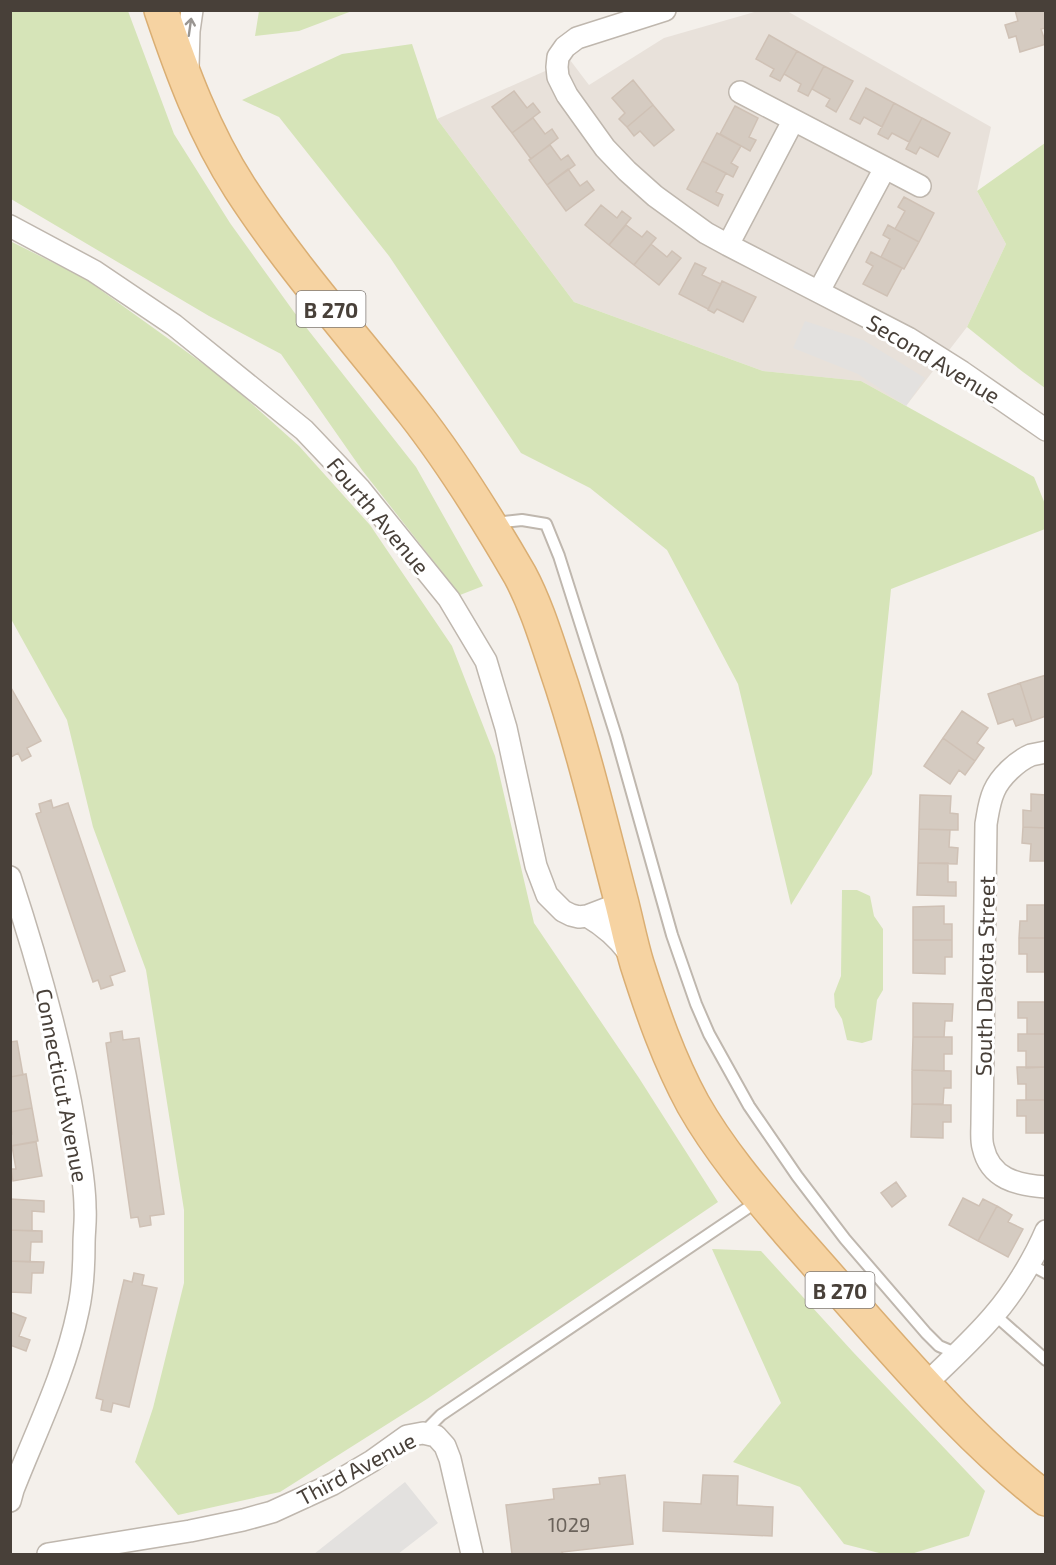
<svg xmlns="http://www.w3.org/2000/svg" width="1056" height="1565" viewBox="0 0 1056 1565" font-family="'Exo 2',sans-serif">
  <rect width="100%" height="100%" fill="#f4f0eb"/>
  <path fill="#e8e1da" d="M758 11H787L991 127 977 191 1006 244 967 327 906 406 861 381 763 371 574 302 437 119 570 60 589 85 664 38Z"/>
  <path fill="#d6e4b8" d="M11 10 128 11 174 134 230 223 294 312 416 467 483 586 460 595 362 470 281 354 209 316 11 199Z
    M259 11V10L352 11 299 31 255 36Z
    M412 44 437 119 574 302 763 371 861 381 1034 477 1045 504V529L891 589 872 774 791 905 738 684 667 550 590 488 521 453 389 256 279 117 242 100 342 54Z
    M1045 143V388L1023 372 967 327 1006 244 977 191Z
    M10 241 84 278 223 378 299 446 370 525 452 646 495 756 534 923 639 1078 718 1202 427 1399 280 1492 178 1515 135 1462 153 1408 184 1283V1210L146 970 93 827 67 720 11 619Z
    M842 890H857L870 896 874 916 883 929V990L877 1000 872 1040 862 1043 847 1040 842 1019 835 1007 834 994 841 976Z
    M712 1249 761 1251 853 1352 985 1491 969 1536 911 1554H883L844 1544 800 1487 733 1462 781 1403Z"/>
  <path fill="#e3e1df" d="M805 321 863 340 925 378 906 406 858 374 793 348Z
    M405 1482 438 1523 398 1554H314Z"/>
  <path fill="#d5cbc1" stroke="#cfc1b5" stroke-width="1.5" d="M1015 10H1046V28L1041 29 1046 44 1020 52 1016 36 1009 38 1005 25 1018 21Z
    M769 35 797 51 780 81 770 76 774 69 756 59Z
    M797 51 824 66 808 96 798 91 801 84 784 74Z
    M824 66 853 81 836 112 826 106 830 99 812 89Z
    M633 80 653 105 627 127 619 119 625 113 612 98Z
    M866 88 894 103 882 127 864 117 860 124 850 119Z
    M514 91 527 108 533 103 540 112 512 133 492 107Z
    M894 103 922 118 909 142 892 133 888 139 878 134Z
    M653 105 674 130 654 146 640 131 634 136 627 127Z
    M735 106 758 118 749 137 756 140 750 151 720 134Z
    M533 118 545 134 552 129 558 138 531 159 512 133Z
    M922 118 950 133 938 157 920 147 916 154 906 149Z
    M717 133 741 146 731 163 738 167 733 177 702 161Z
    M550 145 561 160 568 155 575 165 547 185 529 160Z
    M702 161 726 173 716 192 723 195 718 206 687 189Z
    M568 169 580 186 587 181 594 190 566 211 547 185Z
    M904 197 934 213 919 242 895 229 905 211 898 207Z
    M601 205 617 218 622 211 631 218 609 245 585 225Z
    M626 225 642 237 647 231 656 238 634 265 609 245Z
    M888 225 919 242 904 269 881 257 890 239 883 235Z
    M651 244 667 257 672 251 681 258 659 285 634 265Z
    M871 252 902 268 887 296 863 284 873 266 866 262Z
    M695 263 706 268 702 275 721 284 708 309 679 294Z
    M722 281 756 297 743 322 717 309 714 313 708 310Z
    M1046 675V716L1032 721 1020 683Z
    M1020 683 1032 721 1016 726 1013 719 998 724 988 694Z
    M10 686 41 741 27 748 31 756 22 761 18 753 11 757 10 756Z
    M962 711 988 728 977 743 984 748 975 761 943 738Z
    M943 738 975 761 965 775 959 770 950 784 924 766Z
    M1031 794 1046 795V828L1023 827V810L1031 811Z
    M920 795 951 796 950 813 958 814V830L919 829Z
    M51 800 53 808 68 803 125 971 110 976 113 985 101 989 98 980 93 982 36 814 41 812 39 804Z
    M1023 827 1046 828V861H1030L1031 844 1022 843Z
    M919 829 950 830 949 847 958 848 957 864 918 863Z
    M918 863H948V882H956V896L917 895Z
    M1027 905H1046V938H1019L1020 921H1027Z
    M944 906V924H952V940H913V907Z
    M1019 938H1046V972H1027V954H1019Z
    M913 940H952V957H945V974L913 973Z
    M1018 1002H1046V1034H1027V1018H1018Z
    M913 1003 953 1004 952 1021H945L944 1037H913Z
    M122 1031 123 1040 139 1038 164 1214 150 1216 151 1225 140 1227 138 1217 131 1218 106 1043 111 1042 110 1033Z
    M1018 1034H1046V1067L1026 1068V1051H1018Z
    M913 1037H952V1054H944V1071L912 1070Z
    M17 1041 23 1075 10 1077V1042Z
    M1017 1067H1046V1100H1026V1084H1018Z
    M912 1070 951 1071V1088H944L943 1104H912Z
    M26 1074 32 1108 10 1112V1077Z
    M1017 1100H1046V1133H1026V1116H1017Z
    M912 1104 951 1105V1122H943V1138L911 1137Z
    M32 1108 38 1141 10 1146V1134H12L10 1112Z
    M36 1142 42 1176 13 1181 11 1169H16L12 1146Z
    M896 1182 906 1196 892 1207 881 1193Z
    M963 1198 979 1206 983 1199 997 1206 978 1241 949 1225Z
    M10 1199 44 1201V1212L32 1211V1231L10 1230Z
    M997 1206 1012 1215 1008 1222 1023 1229 1008 1257 978 1241Z
    M10 1230 42 1231V1242H31L30 1262 10 1261Z
    M10 1261 44 1262 43 1273H32L31 1293 10 1292Z
    M134 1273 144 1275 142 1285 157 1288 129 1407 113 1403 111 1412 101 1410 103 1400 96 1398 124 1280 132 1282Z
    M10 1312 26 1318 19 1336 30 1340 26 1351 10 1345Z
    M625 1475 633 1544 562 1552 563 1554H512L506 1505 554 1499 553 1489 600 1484 599 1478Z
    M703 1475 738 1476 737 1505 773 1507 772 1536 663 1531 664 1502 701 1504Z"/>
  <g fill="none" stroke-linecap="round" stroke-linejoin="round">
    <g stroke="#bfb7ae" stroke-width="14">
      <path id="service" d="M495 523 522 520 546 524 559 556 616 736 672 935 696 1004 709 1034 749 1106 797 1176 845 1239 926 1333 939 1346 958 1354
        M1029 1264 1046 1273
        M995 1315 1046 1360
        M423 1433 441 1415 758 1201"/>
    </g>
    <g stroke="#bfb7ae" stroke-width="24">
      <path id="minor" d="M665 10 577 38 565 47 558 57 557 67 558 77 567 95 605 148 627 171 655 196 706 233 728 245 908 338 962 372 1046 430
        M188 67 189 31 192 10
        M740 92 920 186
        M10 226 94 271 174 325 304 430 360 489 449 599 486 661 506 728 536 866 547 895 563 911 571 915 579 917 587 916 621 903
        M728 245 793 121
        M819 291 885 168
        M1046 752C1041 753 1036 754 1031 755 1017 761 1000 777 994 791 989 802 988 813 986 824L982 1123C982 1131 981 1140 983 1147 990 1179 1017 1185 1046 1187
        M10 877C37 959 61 1042 75 1127 79 1153 85 1181 85 1208 86 1220 84 1232 84 1244 84 1267 83 1289 78 1311 65 1374 36 1431 13 1490L10 1501
        M587 916C604 926 617 937 629 953
        M925 1385C948 1362 973 1340 994 1315 1014 1292 1034 1259 1046 1231
        M48 1554 190 1531 243 1520 272 1512 333 1484 372 1461 407 1436 423 1433 436 1436 445 1446 450 1459 472 1554"/>
    </g>
    <g stroke="#daae73" stroke-width="36">
      <path id="primary" d="M161 10C182 72 204 132 240 188 291 267 355 338 413 412 453 463 487 518 520 575 535 603 545 635 555 665 582 744 601 824 622 904 627 924 631 944 637 964 652 1011 669 1060 693 1104 719 1150 754 1191 788 1231 815 1262 843 1293 870 1324 925 1386 980 1448 1046 1499"/>
    </g>
    <use href="#service" stroke="#fff" stroke-width="10"/>
    <use href="#minor" stroke="#fff" stroke-width="21"/>
    <use href="#primary" stroke="#f6d3a2" stroke-width="33"/>
  </g>
  <defs><path id="oneway-shaft" d="M-6 0H5M1.5-3L5.5 0L1.5 3" fill="none" stroke-width="1.6" stroke-linecap="round" stroke-linejoin="round" transform="scale(1.5)"/></defs>
  <use stroke="#9a9692" href="#oneway-shaft" transform="translate(190 27) rotate(-82)"/>
  <g text-anchor="middle" dominant-baseline="central" stroke-width="6" stroke-linejoin="round" paint-order="stroke">
    <g font-size="20" fill="#6b635b">
      <text x="569" y="1524">1029</text>
    </g>
    <g fill="#fff" stroke="#7f7974" stroke-width="1.5">
      <rect x="296.5" y="291" width="69" height="36" rx="4.5"/>
      <rect x="805.5" y="1272" width="69" height="36" rx="4.5"/>
    </g>
    <g font-size="21" font-weight="bold" fill="#484039">
      <text x="331" y="309">B 270</text>
      <text x="840" y="1290">B 270</text>
    </g>
    <g font-size="22" fill="#484039" stroke="#fff">
      <text transform="translate(934 358) rotate(31)">Second Avenue</text>
      <text transform="translate(379 515) rotate(50)">Fourth Avenue</text>
      <text transform="translate(984 976) rotate(-89)">South Dakota Street</text>
      <text transform="translate(63 1085) rotate(79)">Connecticut Avenue</text>
      <text transform="translate(356 1468) rotate(-28)">Third Avenue</text>
    </g>
  </g>
  <rect width="1056" height="1565" fill="none" stroke="#484039" stroke-width="24"/>
</svg>
